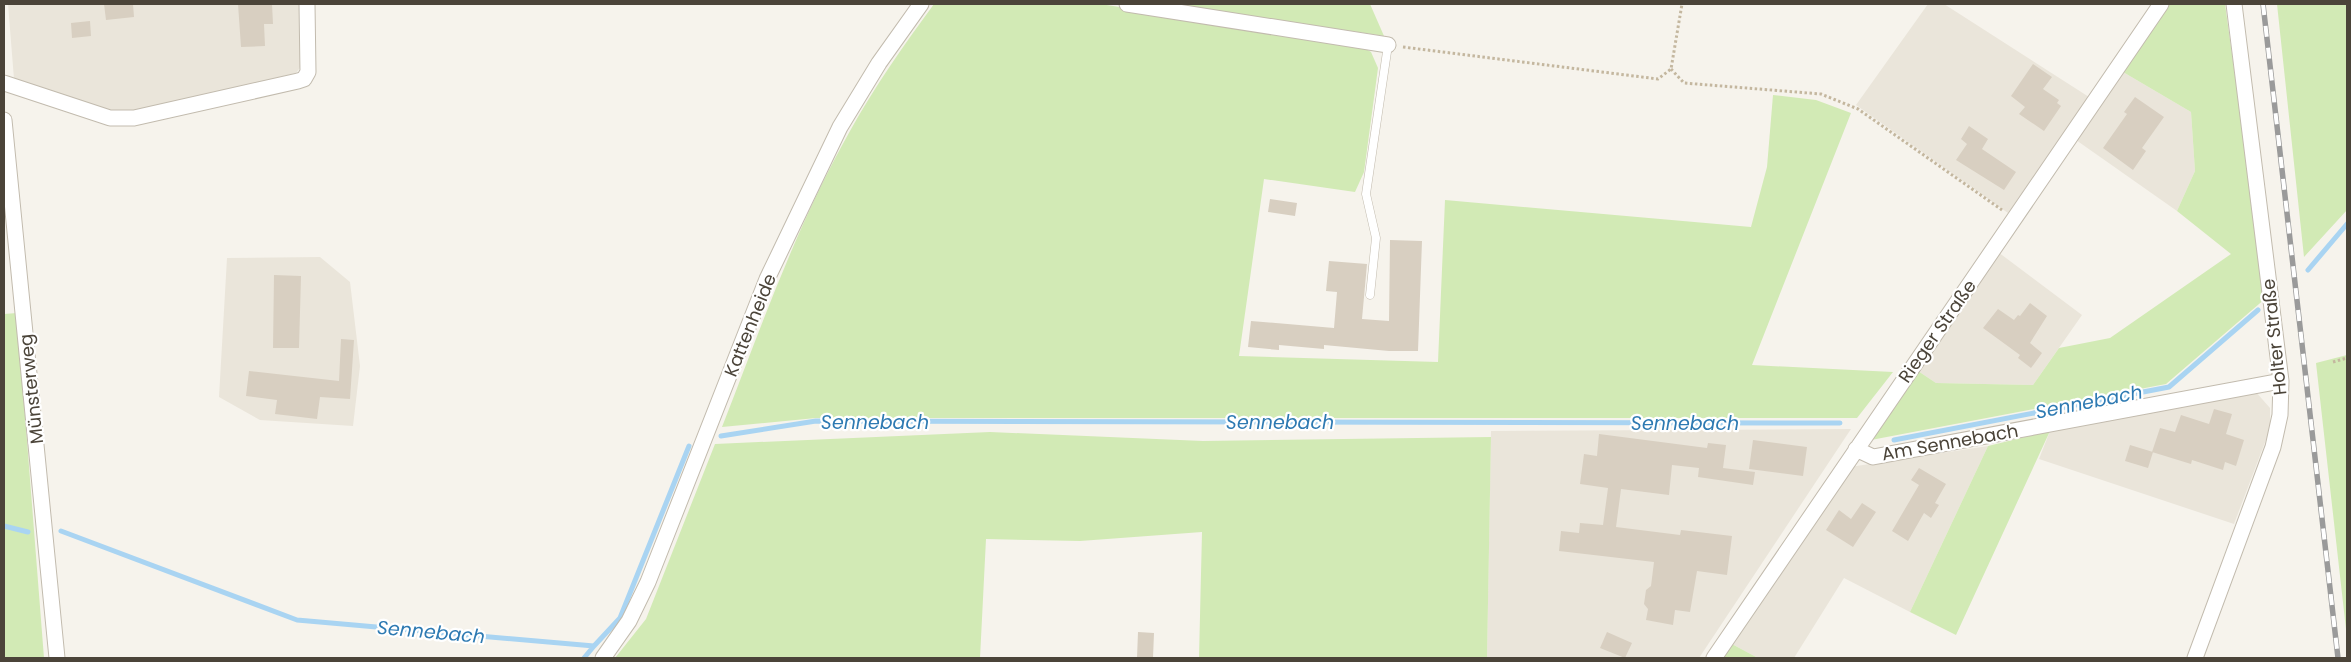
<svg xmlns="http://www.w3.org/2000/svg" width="2351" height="662" viewBox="0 0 2351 662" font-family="Poppins,sans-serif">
  <rect width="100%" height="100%" fill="#f6f3ec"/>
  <path fill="#eae5da" d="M8 4H303L306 60 296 73 138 111 113 112 14 79Z
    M1928 4H1944L2089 97 2008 213 1856 105Z
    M2123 72 2191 112 2195 171 2177 211 2076 140Z
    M1998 252 2082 315 2033 385 1936 383 1918 371Z
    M320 257 350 282 360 366 353 426 260 420 219 397 227 258Z
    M2255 391 2270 408V429L2234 524 2039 459 2050 431Z
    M1851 429 1699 658H1487L1491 431Z
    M1988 446 1910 612 1844 578 1794 658H1758L1730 643 1850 467Z"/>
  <path fill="#d2eab5" d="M934 4H1100L1356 43 1371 52 1378 68 1364 172 1355 192 1264 179 1239 356 1438 362 1445 200 1751 227 1767 167 1773 95 1816 100 1851 113 1752 365 1893 372 1857 418H816L722 427C761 327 797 224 850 131 875 86 904 45 934 4Z
    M1171 4H1370L1384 36Z
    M2170 4H2225L2266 298 2166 384 1871 440 1918 371 1936 383 2033 385 2059 348 2110 338 2231 254 2177 211 2195 171 2191 112 2123 72Z
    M2277 4H2347V210L2304 257Z
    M17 313 44 658H4V314Z
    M2347 355V638L2316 363Z
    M2050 431 1956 635 1910 612 1988 446Z
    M990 432 1203 441 1491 437 1487 658H1199L1202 532 1080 541 986 539 980 658H615L646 619 715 444Z
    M1730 643 1758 658H1720Z"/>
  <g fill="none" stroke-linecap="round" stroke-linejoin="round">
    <path stroke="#a9d4f2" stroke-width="5" d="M2308 270 2347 224
      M721 436 816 421 1840 423
      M1894 440 2169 387 2258 310
      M4 526 28 532
      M61 531 297 620 594 646 620 618 689 446
      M584 658 594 646"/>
  </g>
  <path fill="#d8cfc1" d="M104 4H133L134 17 106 20Z
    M238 4H272L273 24H264L265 46 241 47Z
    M90 21 91 36 72 38 71 23Z
    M2033 64 2052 77 2043 89 2059 100 2057 103 2061 106 2044 131 2019 114 2025 107 2011 96Z
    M2135 97 2164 117 2142 148 2146 151 2133 170 2103 148 2127 114 2124 112Z
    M1969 126 1988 139 1982 149 2016 172 2004 190 1956 160 1967 144 1961 139Z
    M1270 199 1297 203 1295 216 1268 212Z
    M1390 240 1422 241 1418 351H1389L1324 345V349L1279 345V350L1248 347 1251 321 1334 328 1337 292 1326 291 1329 261 1367 264 1362 319 1389 321Z
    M274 275 301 276 299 348H273Z
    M2030 303 2047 316 2030 343 2042 353 2031 368 2018 358 2020 355 1983 328 1998 309 2014 320 2018 315 2020 316Z
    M341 339 354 340 350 399 320 397 317 419 275 414 277 400 246 396 249 371 339 381Z
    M2214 409 2232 414 2226 434 2244 440 2236 466 2225 462 2223 470 2192 460 2191 464 2152 452 2160 428 2175 432 2181 415 2209 424Z
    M1599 434 1707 448 1708 443 1726 445 1723 468 1755 472 1753 485 1698 477 1699 468 1672 465 1669 495 1621 489 1616 527 1680 535 1681 530 1732 536 1727 575 1697 571 1690 612 1675 610 1673 625 1646 620 1648 609 1644 604 1646 590 1651 586 1654 562 1559 551 1561 531 1579 533 1580 523 1603 525 1608 488 1580 484 1584 454 1597 456Z
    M1753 440 1807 447 1803 476 1749 469Z
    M2130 445 2153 452 2148 468 2125 461Z
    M1919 468 1946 484 1935 503 1939 505 1931 518 1924 513 1908 541 1892 531 1919 485 1911 480Z
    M1862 503 1876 512 1853 547 1826 530 1839 510 1851 519Z
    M1138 632 1154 633 1153 658H1137Z
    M1607 632 1632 643 1625 658 1600 648Z"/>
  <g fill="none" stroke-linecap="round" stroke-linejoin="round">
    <g stroke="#c2bbae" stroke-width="9">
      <path id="service" d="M1370 295 1376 238 1366 194 1388 45"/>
    </g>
    <g stroke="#c2bbae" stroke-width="17">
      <path id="minor" d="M1127 4 1388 45
        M4 83 110 118H134L298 81 304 79 308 72 307 4
        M4 120 57 658
        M1856 449 1873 457 2281 381
        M603 658 629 621 648 582 767 279 840 127 879 63 921 4
        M1714 658 2161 4
        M2195 658 2273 447 2280 415 2281 381 2234 4"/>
    </g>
    <path stroke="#c4b79f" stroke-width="3" stroke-dasharray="2.5 2.5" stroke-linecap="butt" d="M1403 47 1658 79 1671 69 1682 4
      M1671 69 1684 83 1821 94 1858 109 2002 210
      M2333 362 2347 358"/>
    <use href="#service" stroke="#fff" stroke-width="8"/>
    <use href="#minor" stroke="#fff" stroke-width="15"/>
    <g stroke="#9a9a9a" stroke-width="5.5">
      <path id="rail" d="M2263 4 2338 658"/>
    </g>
    <use href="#rail" stroke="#fff" stroke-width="4" stroke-dasharray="11" stroke-linecap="butt"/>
  </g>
  <g text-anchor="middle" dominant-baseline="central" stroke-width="4.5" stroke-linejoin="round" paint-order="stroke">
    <g font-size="18" fill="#4b4439" stroke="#fff">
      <text transform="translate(750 325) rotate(-68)">Kattenheide</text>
      <text transform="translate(1937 331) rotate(-55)">Rieger Straße</text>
      <text transform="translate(2274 337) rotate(-96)">Holter Straße</text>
      <text transform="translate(31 389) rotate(-96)">Münsterweg</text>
      <text transform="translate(1950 442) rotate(-10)">Am Sennebach</text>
    </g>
    <g font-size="19" font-style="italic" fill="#2e7ab2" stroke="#fff">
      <text transform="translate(2089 402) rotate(-11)">Sennebach</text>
      <text x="875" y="422">Sennebach</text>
      <text x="1280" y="422">Sennebach</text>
      <text x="1685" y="423">Sennebach</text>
      <text transform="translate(431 632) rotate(5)">Sennebach</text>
    </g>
  </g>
  <rect width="2351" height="662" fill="none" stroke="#4b4439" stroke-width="10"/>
</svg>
